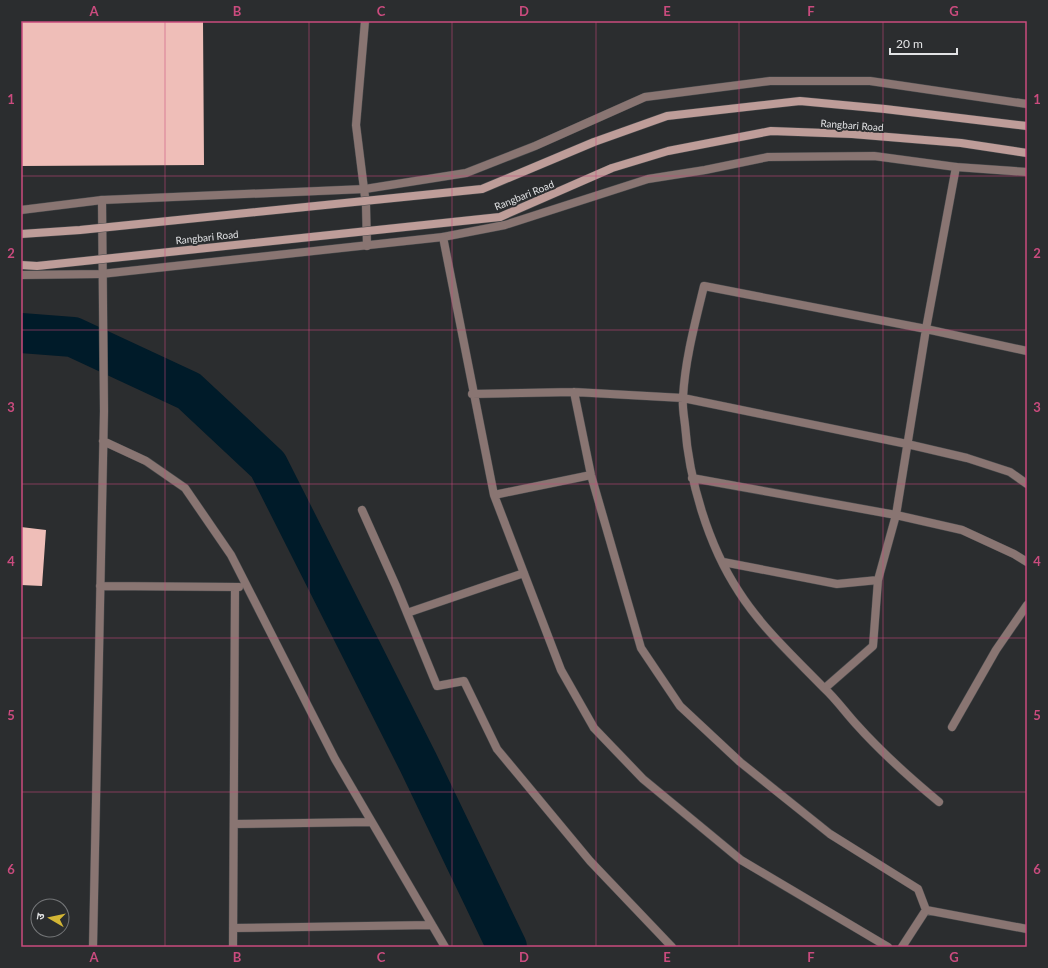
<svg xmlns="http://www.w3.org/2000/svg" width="1048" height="968" viewBox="0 0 1048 968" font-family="Lato,'Noto Sans Devanagari',sans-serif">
  <rect width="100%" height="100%" fill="#2b2d2f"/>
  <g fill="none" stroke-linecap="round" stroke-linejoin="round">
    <path stroke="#001b29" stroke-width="40" d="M21 333 73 337 189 391 268 465 418 762 507 947"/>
  </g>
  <path fill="#efbeb8" d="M21 21H203L204 165 21 166Z
    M21 527 46 530 42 586 21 585Z"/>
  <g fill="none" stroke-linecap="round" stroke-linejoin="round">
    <g stroke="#484a4c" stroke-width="9">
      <path id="lane" d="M21 210 102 200 365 189 466 173 535 146 645 97 770 81H870L1027 104
        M21 275 101 274 443 237 505 225 648 179 705 170 768 157 874 156 956 167 1027 172"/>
    </g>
    <g stroke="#484a4c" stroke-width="9">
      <path id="street" d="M365 21 356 125 366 205 367 246
        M443 237 494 495 561 670 594 728 643 779 741 860 888 947
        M574 392 591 475 641 648 680 706 740 762 830 834 918 889 926 910
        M472 394 574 392 683 398 907 444 967 458 1010 472 1027 484
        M103 441 146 461 185 488 231 555 335 759 445 947
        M692 478 896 515 962 530 1014 554 1027 562
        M494 495 591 475
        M362 510 396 586 437 686 464 681 497 749 590 861 672 947
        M723 562 837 584 878 580
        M100 586 239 587
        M407 613 524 573
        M825 688 873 646 878 580 896 515 926 329 956 167
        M952 727 996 650 1027 605
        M939 802C910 778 882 753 856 724 845 712 836 699 824 688 794 657 762 628 739 592 708 545 689 480 685 425 684 416 682 406 683 397 685 360 695 323 704 286L926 329 1027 351
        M234 824 371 822
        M233 928 432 925
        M93 947 104 411 102 200
        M233 947 235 587
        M902 947 926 910 1027 929"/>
    </g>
    <use href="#lane" stroke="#897572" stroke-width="8"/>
    <use href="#street" stroke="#897572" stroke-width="8"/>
    <g stroke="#484a4c" stroke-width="9" stroke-linecap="butt">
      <path id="secondary-bridge" d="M21 234 80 230 482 189 594 142 667 116 800 101 885 109 1027 126
        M21 265 37 266 500 217 612 168 668 151 771 131 852 134 961 143 1027 153"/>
    </g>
    <use href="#secondary-bridge" stroke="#be9d99" stroke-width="8"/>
  </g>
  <path fill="none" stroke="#ca4b7e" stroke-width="1" stroke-opacity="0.55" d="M165 21V947M309 21V947M452 21V947M596 21V947M739 21V947M883 21V947M21 176H1027M21 330H1027M21 484H1027M21 638H1027M21 792H1027"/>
  <g text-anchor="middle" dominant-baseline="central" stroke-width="4" stroke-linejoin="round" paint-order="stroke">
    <g font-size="10" fill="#e2e3e5" stroke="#2b2d2f">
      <text transform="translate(852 125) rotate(4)">Rangbari Road</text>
      <text transform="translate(524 195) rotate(-22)">Rangbari Road</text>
      <text transform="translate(207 237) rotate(-6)">Rangbari Road</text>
    </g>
  </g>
  <rect width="1048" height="968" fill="none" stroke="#2b2d2f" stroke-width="44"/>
  <g transform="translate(50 918) rotate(279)"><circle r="19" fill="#2b2d2f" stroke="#747678"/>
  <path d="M0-3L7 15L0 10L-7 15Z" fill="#d3b635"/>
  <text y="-6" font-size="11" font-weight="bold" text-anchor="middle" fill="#e2e3e5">उ</text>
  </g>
  <path d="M890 48v6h67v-6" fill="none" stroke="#e2e3e5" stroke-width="2"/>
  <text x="896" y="48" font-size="12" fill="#e2e3e5" stroke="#2b2d2f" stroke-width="3" paint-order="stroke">20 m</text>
  <rect x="22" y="22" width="1004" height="924" fill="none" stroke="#ca4b7e" stroke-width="1.5"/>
  <g font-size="13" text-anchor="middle" font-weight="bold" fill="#ca4b7e">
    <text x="94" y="16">A</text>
    <text x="237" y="16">B</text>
    <text x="381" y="16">C</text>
    <text x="524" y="16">D</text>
    <text x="667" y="16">E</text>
    <text x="811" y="16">F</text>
    <text x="954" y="16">G</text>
    <text x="11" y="104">1</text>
    <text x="1037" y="104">1</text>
    <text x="11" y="258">2</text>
    <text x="1037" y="258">2</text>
    <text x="11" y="412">3</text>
    <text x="1037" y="412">3</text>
    <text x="11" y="566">4</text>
    <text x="1037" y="566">4</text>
    <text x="11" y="720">5</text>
    <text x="1037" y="720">5</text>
    <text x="11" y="874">6</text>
    <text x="1037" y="874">6</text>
    <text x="94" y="962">A</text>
    <text x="237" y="962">B</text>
    <text x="381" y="962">C</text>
    <text x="524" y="962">D</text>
    <text x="667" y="962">E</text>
    <text x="811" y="962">F</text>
    <text x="954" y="962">G</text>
  </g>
</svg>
